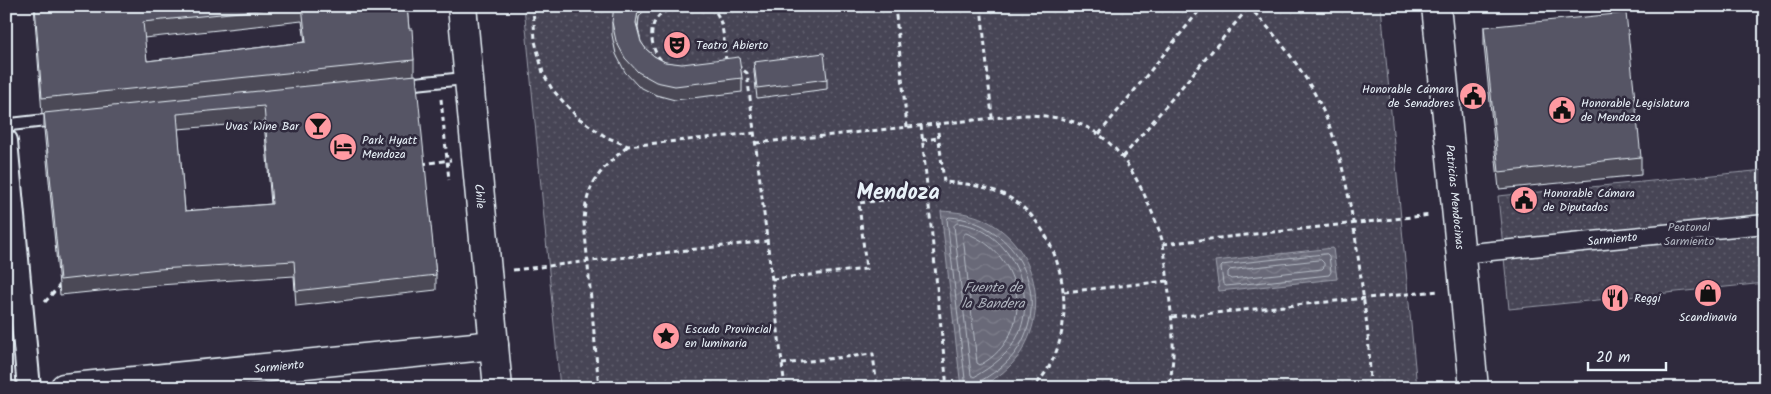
<svg xmlns="http://www.w3.org/2000/svg" width="1771" height="394" viewBox="0 0 1771 394" font-family="Kalam,sans-serif">
  <defs>
    <pattern id="park-dots" width="8" height="8" patternUnits="userSpaceOnUse" patternTransform="scale(1.25)"><rect width="8" height="8" fill="#464455"/><path d="M2 2h.1M6 6h.1" fill="none" stroke="#615f6e" stroke-width="1.8" stroke-linecap="round"/></pattern>
    <pattern id="water-waves" width="16" height="10" patternUnits="userSpaceOnUse" patternTransform="scale(1.25)"><rect width="16" height="10" fill="#696978"/><path d="M0 5q4-4 8 0t8 0" fill="none" stroke="#7e7f8c"/></pattern>
  </defs>
  <rect width="100%" height="100%" fill="#2f2a3d"/>
  <filter id="ink" filterUnits="userSpaceOnUse"><feTurbulence type="fractalNoise" baseFrequency=".02" numOctaves="2"/><feDisplacementMap in="SourceGraphic" scale="10" xChannelSelector="R" yChannelSelector="G"/><feConvolveMatrix kernelMatrix="1 2 1 2 8 2 1 2 1" color-interpolation-filters="sRGB"/></filter>
  <g filter="url(#ink)">
    <path fill="url(#park-dots)" stroke="#979aa6" d="M524 6H1381L1417 388H560Z
      M1765 170V283L1509 309 1498 196Z"/>
    <path fill="url(#water-waves)" stroke="#9c9fab" d="M941 211C956 212 971 213 985 220 1041 248 1052 321 1011 365 996 380 982 388 961 388Z
      M1333 248 1337 279 1219 291 1215 261Z"/>
    <g fill="none" stroke-linecap="round" stroke-linejoin="round">
      <path stroke="#b5bbc5" stroke-width="1" d="M957 223C1007 227 1038 289 1019 333 1010 354 993 366 974 377L971 375 954 226Z
        M966 233C1025 254 1037 334 980 365L977 363 963 236Z
        M1327 254 1329 256 1331 272 1329 275 1226 286 1223 284 1221 267 1223 265Z
        M1321 260 1324 263V267L1322 269 1231 279 1228 277V272L1230 270Z
        M966 388 947 219 949 217C1017 221 1055 298 1015 353 1005 366 992 374 979 382L977 388"/>
      <g stroke="#e8f1f8" stroke-width="15">
        <path id="service" d="M401 85 469 78
          M6 125 59 119"/>
      </g>
      <g stroke="#e8f1f8" stroke-width="21">
        <g id="pedestrian">
          <path id="s1" d="M1461 254 1765 224"/>
        </g>
      </g>
      <g stroke="#e8f1f8" stroke-width="26">
        <path id="minor" d="M6 141 29 388"/>
      </g>
      <g stroke="#e8f1f8" stroke-width="31">
        <g id="tertiary">
          <path id="s2" d="M462 6 498 388"/>
          <path id="s3" d="M1436 6 1474 388"/>
        </g>
      </g>
      <g stroke="#e8f1f8" stroke-width="31">
        <g id="secondary">
          <path id="s4" d="M64 388 494 345"/>
        </g>
      </g>
      <path stroke="#e8f1f8" stroke-width="3" stroke-dasharray="5 4" stroke-linecap="butt" d="M533 6 535 41 543 73 552 89 577 117 606 137 628 146 755 133
        M710 6C725 17 724 45 726 62
        M895 6 907 127
        M981 6 992 117
        M1248 6C1272 30 1294 58 1311 87 1344 144 1352 213 1361 278 1365 313 1372 352 1369 388
        M661 60C651 50 647 26 660 15 666 10 675 8 682 6
        M737 65 747 73 785 388
        M441 99 449 180
        M937 123 944 182C971 184 997 187 1019 204 1070 244 1082 343 1032 388
        M921 125 947 388
        M1099 134 1203 6
        M922 140 939 138
        M756 143 1022 115C1087 115 1116 137 1144 194 1151 210 1159 227 1163 244 1166 260 1167 277 1169 293 1172 324 1177 357 1168 388
        M1123 157 1249 7
        M422 164 451 160
        M1163 244 1431 215
        M513 270 767 241
        M772 279 866 269 859 203 929 195
        M1064 292 1167 281
        M45 302 61 284
        M1172 317 1439 291
        M782 364 873 354 877 388
        M599 388 584 222C586 183 600 170 628 146"/>
      <use href="#service" stroke="#2f2a3d" stroke-width="11"/>
      <use href="#pedestrian" stroke="#2f2a3d" stroke-width="18"/>
      <use href="#minor" stroke="#2f2a3d" stroke-width="22"/>
      <use href="#tertiary" stroke="#2f2a3d" stroke-width="28"/>
      <use href="#secondary" stroke="#2f2a3d" stroke-width="28"/>
    </g>
    <path fill="#4b4957" stroke="#e8f1f8" fill-rule="evenodd" d="M34 6H407L409 29 414 60V75L436 275V290L296 306 294 276 159 285 60 295 44 129V114H42ZM302 21 305 42 147 61 144 38ZM264 122 271 204 185 211 178 129Z
      M646 7 639 17 638 28 641 42 646 49 654 56 665 62 742 78V92L675 100 656 95 638 86 625 72 616 54 612 35V22Z
      M1484 27 1641 157V175L1499 189 1484 45Z
      M754 62 827 79V89L757 98 754 72Z"/>
    <path fill="#3d3c47" stroke="#e8f1f8" d="M639 6H647L639 17 636 37V23Z"/>
    <path fill="#575565" stroke="#e8f1f8" fill-rule="evenodd" d="M35 6H298L143 22 147 61 306 42 302 6H407L409 29H412L414 60 42 98Z
      M614 6H639L636 23 641 42 646 49 654 56 665 62 682 64 739 57 742 78 675 86 656 82 638 72 625 58 616 41 612 22Z
      M1626 13 1641 157 1499 172 1484 27Z
      M824 53 827 79 757 88 754 62Z
      M416 75 436 275 296 291 294 261 159 269 60 280 44 113ZM264 106 272 204 185 211 177 114Z"/>
  </g>
  <defs>
    <g id="theatre-disc" transform="scale(1.4375)"><circle r="9.5" fill="#ff9aa2" stroke="#2f2a3d"/><path d="M-5-5.5Q0-4 5-5.5V0Q5 5 0 6Q-5 5-5 0ZM-3.3-2.5H-1v1.5H-3.3ZM1-2.5H3.3v1.5H1ZM-2.8 1Q0 5.5 2.8 1Z" fill="#111"/></g>
    <g id="civic-disc" transform="scale(1.4375)"><circle r="9.5" fill="#ff9aa2" stroke="#2f2a3d"/><path d="M-.6-6.5H3V-4.5H.6V-3L4-1V1h2V6H-6V1h2V-1L-.6-3ZM-1.2 2.5V6h2.4V2.5Z" fill="#111"/></g>
    <g id="bar-disc" transform="scale(1.4375)"><circle r="9.5" fill="#ff9aa2" stroke="#2f2a3d"/><path d="M-6-5H6L.8 .8V4.5H3.5V6h-7V4.5H-.8V.8Z" fill="#111"/></g>
    <g id="hotel-disc" transform="scale(1.4375)"><circle r="9.5" fill="#ff9aa2" stroke="#2f2a3d"/><path d="M-6-4.5h1.5V1H6V5H4.5V3h-9V5H-6ZM-4 0a1.8 1.8 0 1 1 3.6 0ZM.5 0V-2.5h3Q6-2.5 6 0Z" fill="#111"/></g>
    <g id="shop-disc" transform="scale(1.4375)"><circle r="9.5" fill="#ff9aa2" stroke="#2f2a3d"/><path d="M-5-2.5h2.3a2.7 3.5 0 0 1 5.4 0H5L5.5 6h-11ZM-1.5-2.5h3a1.5 2.3 0 0 0-3 0Z" fill="#111"/></g>
    <g id="restaurant-disc" transform="scale(1.4375)"><circle r="9.5" fill="#ff9aa2" stroke="#2f2a3d"/><path d="M-5-6h1v4h1v-4h1v4h1v-4h1v5L-1.5 .5V6h-2V.5L-5-1ZM5-6V6H3V1.5H1.5Q1.5-4 5-6Z" fill="#111"/></g>
    <g id="sight-disc" transform="scale(1.4375)"><circle r="9.5" fill="#ff9aa2" stroke="#2f2a3d"/><path d="M0-6L1.8-2.2L6-1.7L2.9 1.2L3.7 5.4L0 3.3L-3.7 5.4L-2.9 1.2L-6-1.7L-1.8-2.2Z" fill="#111"/></g>
  </defs>
  <g fill-rule="evenodd">
    <use href="#theatre-disc" x="677" y="45"/>
    <use href="#civic-disc" x="1473" y="96"/>
    <use href="#civic-disc" x="1562" y="110"/>
    <use href="#bar-disc" x="318" y="126"/>
    <use href="#hotel-disc" x="343" y="147"/>
    <use href="#civic-disc" x="1524" y="200"/>
    <use href="#shop-disc" x="1708" y="293"/>
    <use href="#restaurant-disc" x="1615" y="298"/>
    <use href="#sight-disc" x="666" y="336"/>
  </g>
  <g text-anchor="middle" dominant-baseline="central" stroke-width="5" stroke-linejoin="round" paint-order="stroke">
    <g font-size="12" fill="#e8f1f8" stroke="#2f2a3d" text-anchor="start">
      <text x="696" y="45">Teatro Abierto</text>
      <text x="1454" y="89" text-anchor="end">Honorable Cámara<tspan x="1454" dy="14">de Senadores</tspan></text>
      <text x="1581" y="103">Honorable Legislatura<tspan x="1581" dy="14">de Mendoza</tspan></text>
      <text x="299" y="126" text-anchor="end">Uvas Wine Bar</text>
      <text x="362" y="140">Park Hyatt<tspan x="362" dy="14">Mendoza</tspan></text>
      <text x="1543" y="193">Honorable Cámara<tspan x="1543" dy="14">de Diputados</tspan></text>
      <text x="1634" y="298">Reggi</text>
      <text x="1708" y="317" text-anchor="middle">Scandinavia</text>
      <text x="685" y="329">Escudo Provincial<tspan x="685" dy="14">en luminaria</tspan></text>
    </g>
    <g font-size="12" fill="#e8f1f8" stroke="#2f2a3d">
      <text stroke="none"><textPath href="#s2" startOffset="191">Chile</textPath></text>
      <text stroke="none"><textPath href="#s3" startOffset="192">Patricias Mendocinas</textPath></text>
      <text stroke="none"><textPath href="#s1" startOffset="152">Sarmiento</textPath></text>
      <text stroke="none"><textPath href="#s4" startOffset="216">Sarmiento</textPath></text>
    </g>
    <g font-size="12" fill="#afb4bf" stroke="#2f2a3d">
      <text x="1689" y="227">Peatonal<tspan x="1689" dy="14">Sarmiento</tspan></text>
    </g>
    <g font-size="14" font-style="italic" fill="#afb4be" stroke="#2f2a3d">
      <text x="993" y="288">Fuente de<tspan x="993" dy="16">la Bandera</tspan></text>
    </g>
    <g font-size="22" font-weight="bold" fill="#e8f1f8" stroke="#2f2a3d">
      <text x="898" y="193">Mendoza</text>
    </g>
  </g>
  <rect width="1771" height="394" fill="none" stroke="#2f2a3d" stroke-width="25"/>
  <rect x="12" y="12" width="1746" height="369" fill="none" stroke="#e8f1f8" stroke-width="2" filter="url(#ink)"/>
  <path d="M1588 362v8h78v-8" fill="none" stroke="#e8f1f8" stroke-width="2.5"/>
  <text x="1596" y="362" font-size="15" fill="#e8f1f8" stroke="#2f2a3d" stroke-width="4" paint-order="stroke">20 m</text>
</svg>
